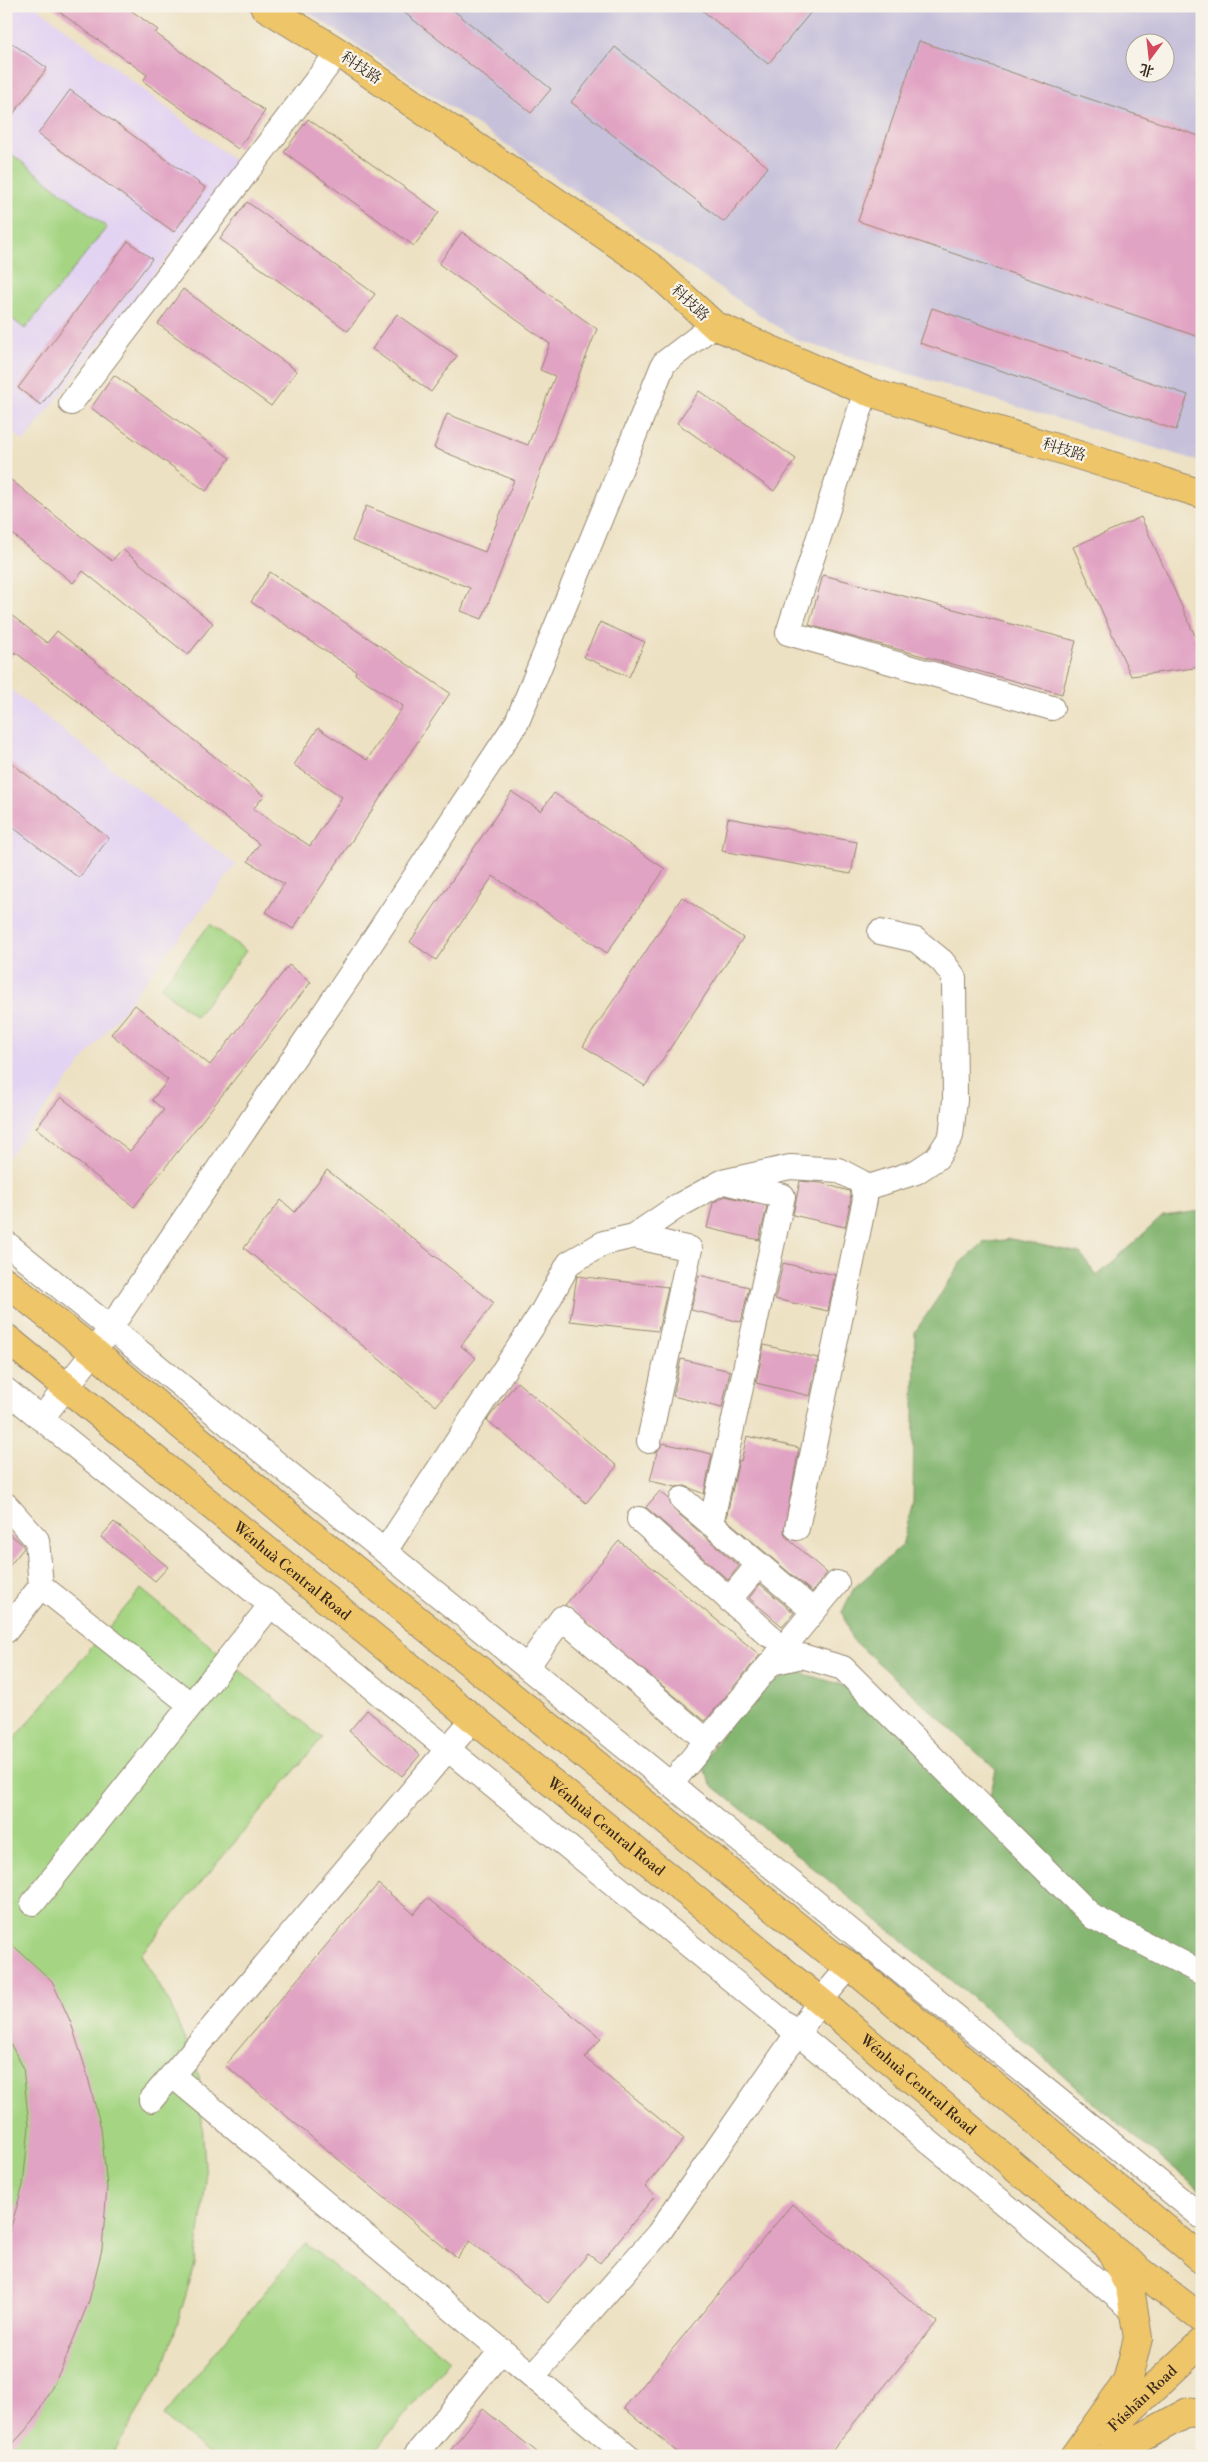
<svg xmlns="http://www.w3.org/2000/svg" width="1208" height="2462" viewBox="0 0 1208 2462" font-family="'Libre Bodoni','Noto Serif SC',serif">
  <rect width="100%" height="100%" fill="#f7f3e8"/>
  <filter id="ink" filterUnits="userSpaceOnUse"><feTurbulence type="fractalNoise" baseFrequency=".02" numOctaves="2"/><feDisplacementMap in="SourceGraphic" scale="10" xChannelSelector="R" yChannelSelector="G"/><feConvolveMatrix kernelMatrix="1 2 1 2 8 2 1 2 1" color-interpolation-filters="sRGB"/></filter>
  <filter id="wash" filterUnits="userSpaceOnUse"><feTurbulence type="fractalNoise" baseFrequency=".0096" numOctaves="4" result="noise"/><feDisplacementMap in="SourceGraphic" scale="20" xChannelSelector="R" yChannelSelector="G"/><feGaussianBlur stdDeviation="1.12" result="paint"/><feColorMatrix in="noise" values="0 0 0 0 0 0 0 0 0 0 0 0 0 0 0 0 0 1.4 0 .05"/><feComposite in="paint" operator="in"/></filter>
  <g filter="url(#wash)">
    <rect width="100%" height="100%" fill="#ede1c3"/>
    <path fill="#e3d3f2" d="M6 6H36L240 165 24 441 6 427Z
      M6 686 236 865 6 1159Z"/>
    <path fill="#c6c0da" fill-rule="evenodd" d="M299 6H1202V462L799 341ZM1136 42H1166V72H1136Z"/>
    <path fill="#a5d583" stroke="#708050" d="M6 150 107 227 25 329 6 314Z
      M210 924 246 951 196 1017 160 988Z
      M141 1589 322 1738 141 1954 170 2004 199 2076 206 2181 195 2265 164 2367 112 2456H6V1749Z
      M305 2243 450 2360 371 2456H211L163 2416Z"/>
    <path fill="#84b671" stroke="#607048" d="M1202 1211V2192L1095 2104 1031 2046 712 1785 701 1764 748 1697 794 1671 860 1690 987 1810 996 1770 851 1638 842 1612 854 1588 902 1546 913 1502 915 1332 962 1262 983 1243 1011 1239 1080 1253 1097 1276 1163 1216Z"/>
    <g id="blocks">
      <path fill="#e1a3c3" d="M51 6H125L158 30 155 33 265 111 238 149 143 81 147 75Z
        M396 6H448L551 89 531 113Z
        M697 6H816L768 64Z
        M6 39 47 68 6 124Z
        M919 41 1202 137V338L858 221Z
        M615 47 768 167 724 222 571 102Z
        M70 90 206 188 174 232 38 134Z
        M308 119 439 212 414 246 284 152Z
        M247 202 375 294 348 331 220 239Z
        M462 232 597 329 482 619 461 611 470 588 352 541 366 506 485 552 514 480 434 448 447 414 528 445 555 376 540 370 550 344 439 264Z
        M128 241 152 259 41 405 18 388Z
        M183 289 297 371 271 406 158 324Z
        M932 308 1188 395 1176 430 920 343Z
        M397 314 457 356 431 392 372 349Z
        M114 375 230 458 206 491 91 408Z
        M699 391 796 459 774 491 677 423Z
        M6 476 112 561 122 549 213 623 188 655 83 571 73 583 6 529Z
        M1141 517 1202 651V667L1131 676 1073 547Z
        M270 572 450 693 293 929 266 912 284 884 248 861 259 844 15 652 6 662V611L47 643 57 631 264 796 253 809 310 846 342 797 294 765 318 728 367 760 403 706 355 674 356 671 251 602Z
        M823 575 1076 641 1062 694 809 625Z
        M600 622 645 642 629 677 584 657Z
        M6 759 109 838 79 878 6 822Z
        M512 792 541 811 554 793 665 869 607 953 493 876 436 960 410 942Z
        M728 818 857 842 851 874 722 851Z
        M682 897 743 938 645 1086 583 1046Z
        M289 965 311 982 134 1207 36 1128 61 1097 130 1151 164 1110 152 1100 168 1080 111 1034 135 1005 210 1065Z
        M327 1170 494 1303 461 1346 476 1358 436 1406 244 1248 281 1200 295 1212Z
        M800 1181 821 1183 849 1191 851 1199 845 1227 793 1215Z
        M725 1196 767 1206 759 1240 707 1228 713 1203Z
        M783 1263 835 1275 828 1311 775 1299Z
        M699 1275 749 1287 741 1322 691 1310Z
        M577 1276 668 1287 658 1331 570 1321Z
        M764 1345 818 1358 810 1396 756 1383Z
        M681 1359 730 1371 722 1408 673 1396Z
        M517 1382 617 1466 586 1503 487 1420Z
        M747 1436 799 1448 784 1532 786 1537 827 1573 812 1592 726 1519 739 1460 741 1461Z
        M663 1443 712 1454 704 1494 685 1486 676 1487 650 1481 657 1452Z
        M660 1491 669 1499 673 1509 739 1566 728 1580 646 1507Z
        M114 1522 168 1567 155 1581 101 1537Z
        M6 1531 22 1544 24 1548 6 1570Z
        M619 1541 760 1655 705 1721 565 1605Z
        M760 1584 794 1613 782 1626 749 1598Z
        M367 1710 420 1755 402 1776 349 1731Z
        M378 1884 414 1914 427 1898 601 2038 585 2058 684 2139 645 2187 655 2196 600 2263 588 2254 548 2303 470 2241 457 2258 225 2065Z
        M6 1939 52 1981 71 2023 86 2070 101 2128 107 2187 102 2249 89 2301 63 2365 34 2421 6 2451V2244L23 2185 29 2126 23 2067 6 2036Z
        M792 2204 937 2322 827 2456H682L624 2408Z
        M483 2409 542 2456H446Z"/>
    </g>
  </g>
  <g filter="url(#ink)">
    <use href="#blocks" fill-opacity="0" stroke="#948670" stroke-width="1"/>
    <g fill="none" stroke-linecap="round" stroke-linejoin="round">
      <g stroke="#948670" stroke-width="26">
        <path id="minor" d="M866 391 788 633 1052 708
          M71 403 338 52
          M863 1189 916 1172 937 1158 951 1136 955 1100 954 977 942 961 916 940 880 932
          M634 1236 690 1249 649 1441
          M6 1243 1202 2217
          M6 1390 797 2033 1134 2311
          M41 1419 94 1352 348 978 517 722 664 363 714 325
          M682 1499 804 1603
          M6 1505 37 1540 41 1586
          M639 1519 769 1635
          M711 1524 783 1196 729 1183
          M385 1551 542 1312 569 1263 604 1243 634 1236 678 1206 722 1182 790 1167 838 1170 861 1182 865 1199 797 1528
          M729 1600 759 1564
          M6 1631 41 1586 191 1705
          M771 1663 802 1656 843 1668 1093 1917 1202 1973
          M527 1667 562 1618 707 1741
          M671 1784 837 1583
          M33 1903 270 1606
          M172 2075 628 2456
          M151 2100 474 1718
          M533 2376 658 2234 820 2001 850 1966
          M415 2456 502 2350"/>
      </g>
      <g stroke="#948670" stroke-width="30">
        <g id="major">
          <path d="M264 6 338 52 651 267 714 325 866 391 1059 449 1202 494"/>
          <path d="M6 1282 94 1352 307 1531 831 1954 850 1966 1202 2259"/>
          <path id="s1" d="M6 1338 820 2001 1107 2245 1202 2319"/>
          <path id="s2" d="M1107 2432 1202 2342"/>
          <path d="M1074 2456 1127 2382 1138 2338 1130 2288 1112 2253"/>
          <path d="M1108 2456 1188 2412 1202 2414"/>
        </g>
      </g>
      <use href="#minor" stroke="#fff" stroke-width="24"/>
      <use href="#major" stroke="#eec569" stroke-width="28"/>
    </g>
  </g>
  <g text-anchor="middle" dominant-baseline="central" stroke-width="4.5" stroke-linejoin="round" paint-order="stroke">
    <g font-size="15" fill="#3b2a1e" stroke="#f7f3e8">
      <text transform="translate(361 68) rotate(34)">科技路</text>
      <text transform="translate(690 303) rotate(43)">科技路</text>
      <text transform="translate(1064 450) rotate(17)">科技路</text>
      <text stroke="none"><textPath href="#s1" startOffset="369">Wénhuà Central Road</textPath></text>
      <text stroke="none"><textPath href="#s1" startOffset="774">Wénhuà Central Road</textPath></text>
      <text stroke="none"><textPath href="#s1" startOffset="1179">Wénhuà Central Road</textPath></text>
      <text stroke="none"><textPath href="#s2" startOffset="49">Fúshān Road</textPath></text>
    </g>
  </g>
  <rect width="1208" height="2462" fill="none" stroke="#f7f3e8" stroke-width="25"/>
  <g transform="translate(1150 58) rotate(195)"><circle r="24" fill="#f7f3e8" stroke="#aca397"/>
  <path d="M0-4L9 19L0 12L-9 19Z" fill="#d1495b"/>
  <text y="-8" font-size="14" font-weight="bold" text-anchor="middle" fill="#3b2a1e">北</text>
  </g>
</svg>
